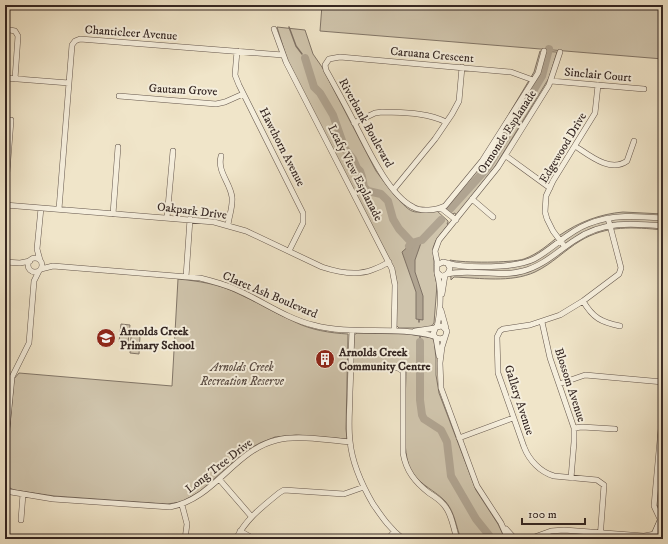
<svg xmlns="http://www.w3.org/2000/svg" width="668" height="544" viewBox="0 0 668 544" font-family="'IM FELL DW Pica',serif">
  <rect width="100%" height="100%" fill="#f0e5c9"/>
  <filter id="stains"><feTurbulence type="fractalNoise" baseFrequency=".005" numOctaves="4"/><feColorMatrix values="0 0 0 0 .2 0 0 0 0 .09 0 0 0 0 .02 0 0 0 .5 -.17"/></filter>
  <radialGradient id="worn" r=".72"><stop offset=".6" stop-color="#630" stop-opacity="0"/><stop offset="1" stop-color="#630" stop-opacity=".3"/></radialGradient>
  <path fill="#d0c5ad" stroke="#827668" d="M322 5H663V59L320 31Z
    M277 27 305 30 313 54 322 67 376 171C382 179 403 208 412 211 419 214 429 210 437 211L448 221V223H447L448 225 436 240 433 248 434 260V271L437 285 434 323 430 328H399L396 325V279L287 59Z
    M540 51 557 52 549 78 494 168 458 213 456 215 455 213 450 215 443 206 482 159 534 72Z
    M623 212 663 214V230C634 227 606 225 580 241 565 250 552 264 535 272 511 283 480 278 454 277L451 280 450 260C464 263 511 263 524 259 538 254 549 244 560 235 579 222 600 214 623 212Z
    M178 279C198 281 219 284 237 293 257 302 275 313 295 322 311 330 330 333 348 334L346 429 347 439 296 435 275 437 260 443 247 450 199 492 182 502 167 504 54 496 14 490 8 487 5 483 14 379 19 373 172 386Z
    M121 324 130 325 128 343 119 342Z
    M357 333 408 334 432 338 434 341 436 358V375L439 393 476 490 498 524 505 539H461C456 527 455 513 446 502 436 491 420 485 412 472 400 455 406 395 406 372L404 368 399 366 353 365 354 335Z
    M131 336H140L139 354 130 353Z
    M663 419V509L661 511 656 504Z
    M563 531 652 536V539H616L560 535 545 539H536L553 533Z"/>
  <path fill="#b0a491" stroke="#7f7265" d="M422 240 415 260V272L423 296V320L416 319V292L402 252 412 243Z"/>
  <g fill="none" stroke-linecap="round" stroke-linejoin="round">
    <path stroke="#7f7265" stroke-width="1.5" d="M289 27 296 46 302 54
      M419 320V322
      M420 336V338"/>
    <path stroke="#b0a491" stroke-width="8" d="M305 58 314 87 320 93 333 115 345 149 353 159 357 168 360 171 362 177 364 187 368 191 381 194 388 201 393 219 399 229 412 243 409 246
      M450 209 488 167 542 76 549 49
      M412 243 422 240 441 220
      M420 342V400L422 415 424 419 441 430 447 442 451 476 476 519 492 539"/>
    <g stroke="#64564c" stroke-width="6">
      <path id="street" d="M5 29 15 31 18 36 15 79
        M274 29 286 62 392 269 395 285 394 331
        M237 51 235 75 239 85 303 213V223L289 251
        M5 78 69 83
        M533 80 511 72 340 57 329 59 325 65 326 70C336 88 346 106 355 124 368 149 388 194 413 207 421 212 437 210 445 206L482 161 538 73 544 51
        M551 81 644 89
        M119 96 216 104 225 102 243 94
        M354 123 375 113 382 112C403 113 426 112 446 122
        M575 146C589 155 610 173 627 161L634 141
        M221 156C217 172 230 182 232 197 233 207 229 216 228 225
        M506 156 550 188
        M394 189 435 139 452 114 459 101 462 67
        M5 199 11 120
        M472 199 493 217
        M5 205 214 222 246 231 322 267C337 272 356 276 372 270 378 268 384 265 389 262
        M59 209 72 45 75 41 80 39 283 55
        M440 209H442L456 220
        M113 214 118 147
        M167 218 173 151
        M565 247 553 231 547 219 545 212 546 196 553 181 595 113 598 85
        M28 265a7 7 0 1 1 14 0a7 7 0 1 1-14 0Z
        M40 260 37 249 41 208
        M5 262 20 263 30 261
        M447 263C467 269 516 268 534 259 553 249 567 232 588 224 612 214 638 216 663 218
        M437 265 443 262 447 263 450 268C449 273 446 276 441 276L437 272V261L435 251 439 240 498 167 549 85 560 52
        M41 269 53 266 200 278C212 281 224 284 235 289 261 300 285 318 313 325 353 336 395 325 434 336
        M447 274C472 268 498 278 523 271 543 266 558 251 575 240 602 221 632 223 663 226
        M186 277 190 219
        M442 294 445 275
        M583 301C593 318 601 322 620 326
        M441 310 446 328
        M542 322 550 358 574 428V442L571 478
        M437 327C441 308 442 291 437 273
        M352 331C351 351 351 371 350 392 350 408 348 425 350 441 352 463 362 485 373 504 382 517 390 529 403 539
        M415 331 435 328
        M445 337 441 339 436 338 433 334 436 327 442 326 447 331 442 347 440 363 441 388 477 486 501 523 508 539
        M436 338 439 356
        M351 367 398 368 403 371V453C406 471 415 482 429 493 434 496 440 500 444 505 452 514 453 527 457 539
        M559 384 585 375 663 382
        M574 428 582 427 615 429
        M459 438 513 418
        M5 449 12 377 29 343 34 281 39 271
        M219 479 251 516
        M5 491 53 499 170 507C215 499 234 450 277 440 297 435 329 440 350 442
        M182 505 187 524 185 539
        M21 520 23 494
        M661 521 654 506 663 407
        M506 529 515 539
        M240 531 254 539
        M236 539C246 519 262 507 279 493L284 490 344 494 364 487
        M388 539 394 532
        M529 539 551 531 564 530 644 536 655 534
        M549 539 568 537 595 539
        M600 539 604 485 597 480 554 476C540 472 529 460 524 447L498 373 497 337 500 331 503 329 530 325 560 315 583 301 619 274 621 268 620 264 608 218"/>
    </g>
    <g stroke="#352723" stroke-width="8">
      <path id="secondary" d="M656 532 663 516
        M653 539 656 532 663 531"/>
    </g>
    <use href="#street" stroke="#f5eedc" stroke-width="5"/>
    <use href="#secondary" stroke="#f5eedc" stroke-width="7"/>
  </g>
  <defs>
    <g id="school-disc" transform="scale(1)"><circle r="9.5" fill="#8f2418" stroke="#f5eedc"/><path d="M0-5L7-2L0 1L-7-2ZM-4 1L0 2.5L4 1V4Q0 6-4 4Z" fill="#fff"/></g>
    <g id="building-disc" transform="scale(1)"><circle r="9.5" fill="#8f2418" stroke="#f5eedc"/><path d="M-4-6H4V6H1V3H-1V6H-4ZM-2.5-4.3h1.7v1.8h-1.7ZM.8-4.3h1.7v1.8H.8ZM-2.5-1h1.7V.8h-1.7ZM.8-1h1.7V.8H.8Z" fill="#fff"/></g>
  </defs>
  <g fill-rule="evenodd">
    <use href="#school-disc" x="106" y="338"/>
    <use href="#building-disc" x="325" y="359"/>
  </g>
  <g text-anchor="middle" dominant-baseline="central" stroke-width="4" stroke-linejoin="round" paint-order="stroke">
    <g font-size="12" fill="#352723" stroke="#f5eedc">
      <text transform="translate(131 33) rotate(4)">Chanticleer Avenue</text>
      <text transform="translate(432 55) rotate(5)">Caruana Crescent</text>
      <text transform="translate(598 75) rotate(5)">Sinclair Court</text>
      <text transform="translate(183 90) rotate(3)">Gautam Grove</text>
      <text transform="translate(366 123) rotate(61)">Riverbank Boulevard</text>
      <text transform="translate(507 132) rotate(-57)">Ormonde Esplanade</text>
      <text transform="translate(282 147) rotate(63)">Hawthorn Avenue</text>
      <text transform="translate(563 148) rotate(-59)">Edgewood Drive</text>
      <text transform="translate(355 173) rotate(63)">Leafy View Esplanade</text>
      <text transform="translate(192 211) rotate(7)">Oakpark Drive</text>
      <text transform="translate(270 295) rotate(23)">Claret Ash Boulevard</text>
      <text transform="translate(570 385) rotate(72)">Blossom Avenue</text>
      <text transform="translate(519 400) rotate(72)">Gallery Avenue</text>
      <text transform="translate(219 466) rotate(-38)">Long Tree Drive</text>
    </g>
    <g font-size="12" font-weight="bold" fill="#352723" stroke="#f5eedc" text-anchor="start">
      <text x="120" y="331">Arnolds Creek<tspan x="120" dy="14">Primary School</tspan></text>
      <text x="339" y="352">Arnolds Creek<tspan x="339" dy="14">Community Centre</tspan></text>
    </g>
    <g font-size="12" font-style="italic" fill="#5c4e46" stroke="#f5eedc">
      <text x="242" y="367">Arnolds Creek<tspan x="242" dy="14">Recreation Reserve</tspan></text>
    </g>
  </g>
  <rect width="668" height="544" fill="none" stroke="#f0e5c9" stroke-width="20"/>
  <rect x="6" y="6" width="656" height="532" fill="none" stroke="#352723" stroke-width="2"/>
  <rect x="10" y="10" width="648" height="524" fill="none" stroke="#352723"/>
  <path d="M522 518v6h63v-6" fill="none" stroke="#352723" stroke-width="2"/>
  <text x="528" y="518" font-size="12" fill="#352723" stroke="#f5eedc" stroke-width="3" paint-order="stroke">100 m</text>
  <rect width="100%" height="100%" filter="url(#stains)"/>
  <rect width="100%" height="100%" fill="url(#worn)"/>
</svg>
